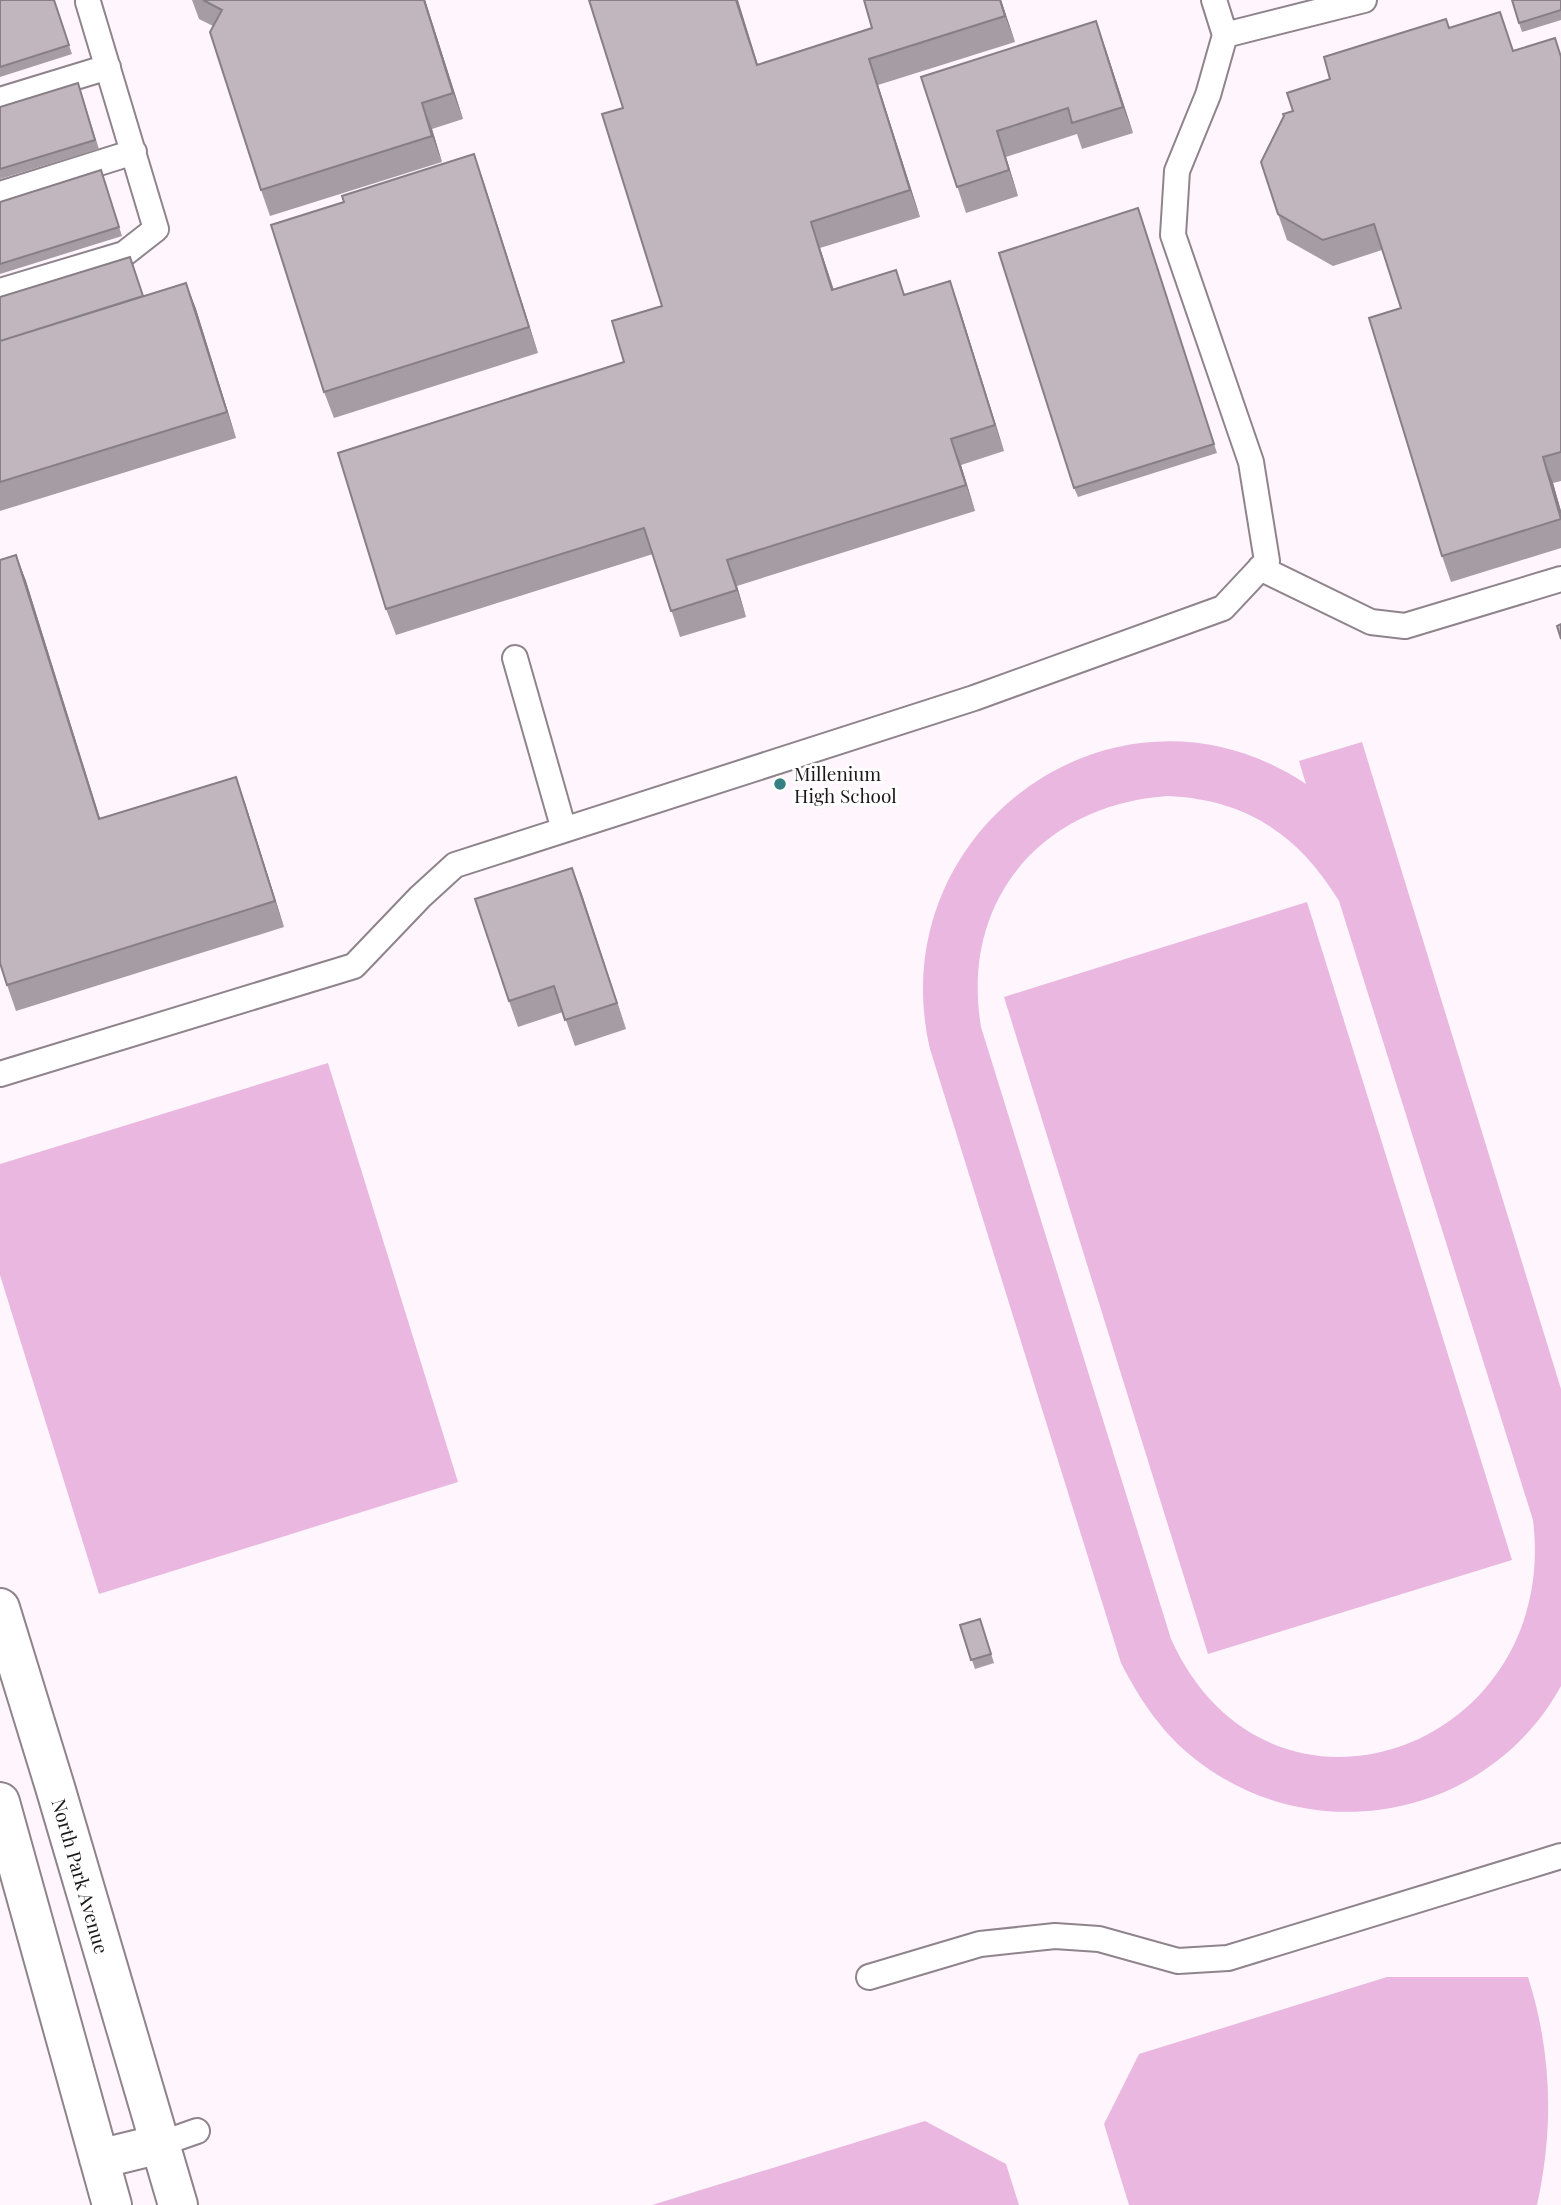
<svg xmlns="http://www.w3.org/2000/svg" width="1561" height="2205" viewBox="0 0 1561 2205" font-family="'Playfair Display',serif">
  <rect width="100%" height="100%" fill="#fef6fc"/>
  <path fill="#e9b7df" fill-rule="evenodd" d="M1362 742 1561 1389V1686C1488 1819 1313 1852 1195 1759 1162 1733 1140 1700 1121 1663L930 1049C879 830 1117 658 1306 784L1299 761ZM1167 796C1246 799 1299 835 1339 901L1533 1520C1561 1750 1269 1855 1171 1639L981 1027C960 901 1041 805 1167 796Z
    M1307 902 1512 1560 1208 1654 1004 997Z
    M328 1063 458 1482 99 1594 0 1275V1164Z
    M1387 1977H1528C1552 2053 1554 2128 1537 2205H1129L1104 2124 1139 2054Z
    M925 2121 1006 2164 1019 2205H652Z"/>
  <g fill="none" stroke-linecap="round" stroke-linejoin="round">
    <g stroke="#8f838c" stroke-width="28">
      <path id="lane" d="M1225 35 1364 0
        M0 100 108 67
        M0 194 134 152
        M0 291 124 254 156 229 88 2
        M1260 568 1371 622 1405 626 1561 579
        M515 658 564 830
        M0 1074 354 966 420 897 455 865 974 698 1223 608 1267 561 1251 462 1173 235 1177 171 1208 95 1225 35 1214 0
        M869 1977 980 1944 1055 1936 1099 1939 1178 1961 1228 1958 1561 1856
        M160 2144 197 2131"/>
    </g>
    <g stroke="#8f838c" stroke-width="42">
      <path id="street" d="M0 1608 55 1787 178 2205
        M0 1802 112 2205
        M99 2159 160 2144"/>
    </g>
    <use href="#lane" stroke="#fff" stroke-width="24"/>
    <use href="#street" stroke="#fff" stroke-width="38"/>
  </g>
  <path fill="#a69ca3" d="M0 0H54L72 54 0 77Z
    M192 0H425L463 119 432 129 442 162 270 216 261 190 213 26 199 19Z
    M1001 0 1015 42 878 85 920 217 820 248 834 290 905 295 959 307 1004 451 961 465 975 511 737 586 746 617 680 637 653 554 396 635 386 609 624 362 662 306 623 108 758 64Z
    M1561 0V20L1522 32 1519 23Z
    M1449 28 1514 50 1561 54V481L1553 483 1561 511V548L1451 582 1442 556 1401 308 1382 250 1333 266 1287 240 1278 214 1293 111 1330 79Z
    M1105 47 1133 133 1082 149 1077 134 1006 157 1018 196 966 213 921 77Z
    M81 92 99 149 0 179V107Z
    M101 170 122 236 0 274V202Z
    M483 180 538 353 334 418 324 392Z
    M1138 208 1217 453 1078 497 1074 488Z
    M186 283 196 309 236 438 0 511V297L143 296Z
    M16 555 26 581 100 818 245 803 284 927 16 1011 7 985Z
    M572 868 626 1029 575 1046 563 1012 518 1027 509 1001Z
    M980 1619 994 1663 975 1669 960 1625Z"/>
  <path fill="#877f85" d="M424 0H425L463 119 453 93Z
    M736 0H738L766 91 757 65Z
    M1000 0H1001L1015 42 1005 16Z
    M1096 21 1105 47 1133 133 1123 107Z
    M869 59 878 85 920 217 910 190Z
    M422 103 432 129 442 162 432 136Z
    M997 131 1006 157 1018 196 1009 170Z
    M474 154 483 180 538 353 529 327Z
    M811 222 820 248 842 316 832 290Z
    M950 281 959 307 1004 451 995 425Z
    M186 283 196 309 236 438 227 412Z
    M951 439 961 465 975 511 966 485Z
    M1543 457 1553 483 1561 511V516Z
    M16 555 26 581 108 845 99 819Z
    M727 560 737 586 746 617Z
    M236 777 245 803 284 927 275 901Z
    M572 868 582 894 626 1029 617 1003Z"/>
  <path fill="#c1b5be" stroke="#877f85" stroke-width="2" d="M0 0H54L69 45 0 67Z
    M203 0H424L453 93 422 103 432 136 261 190 210 32 222 10Z
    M589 0H736L757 65 872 28 864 0H1000L1005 16 869 59 910 190 811 222 832 290 896 270 904 295 950 281 995 425 951 439 966 485 727 560 737 590 671 611 644 528 386 609 338 453 624 362 612 321 662 306 602 114 623 108Z
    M1512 0H1561V10L1519 23Z
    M1500 12 1513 51 1555 38 1561 57V452L1543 457 1561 519 1442 556 1369 318 1401 308 1374 224 1323 240 1278 214 1261 162 1284 116 1283 114 1293 111 1287 93 1330 79 1324 57 1446 19 1449 28Z
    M1096 21 1123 107 1072 123 1068 108 997 131 1009 170 957 187 921 77Z
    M78 83 95 140 0 169V107Z
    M474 154 529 327 324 392 271 225 344 202 342 196Z
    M101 170 119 227 0 264V202Z
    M1138 208 1214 444 1074 488 999 253Z
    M130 257 143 296 0 341V297Z
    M186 283 227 412 0 482V341Z
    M16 555 99 819 236 777 275 901 7 985 0 963V560Z
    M1561 624V639L1557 626Z
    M572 868 617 1003 565 1020 554 986 509 1001 475 899Z
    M980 1619 991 1654 971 1660 960 1625Z"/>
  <circle fill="#367f82" stroke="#fff" stroke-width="2.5" cx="780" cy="784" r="7"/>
  <g text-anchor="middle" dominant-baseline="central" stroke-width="6" stroke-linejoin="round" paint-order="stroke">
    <g font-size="19" fill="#1d181b" stroke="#fff" text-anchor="start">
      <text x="794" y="773">Millenium<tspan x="794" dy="22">High School</tspan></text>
    </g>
    <g font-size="19" fill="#1d181b" stroke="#fff">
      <text transform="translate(81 1876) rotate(74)">North Park Avenue</text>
    </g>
  </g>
</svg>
